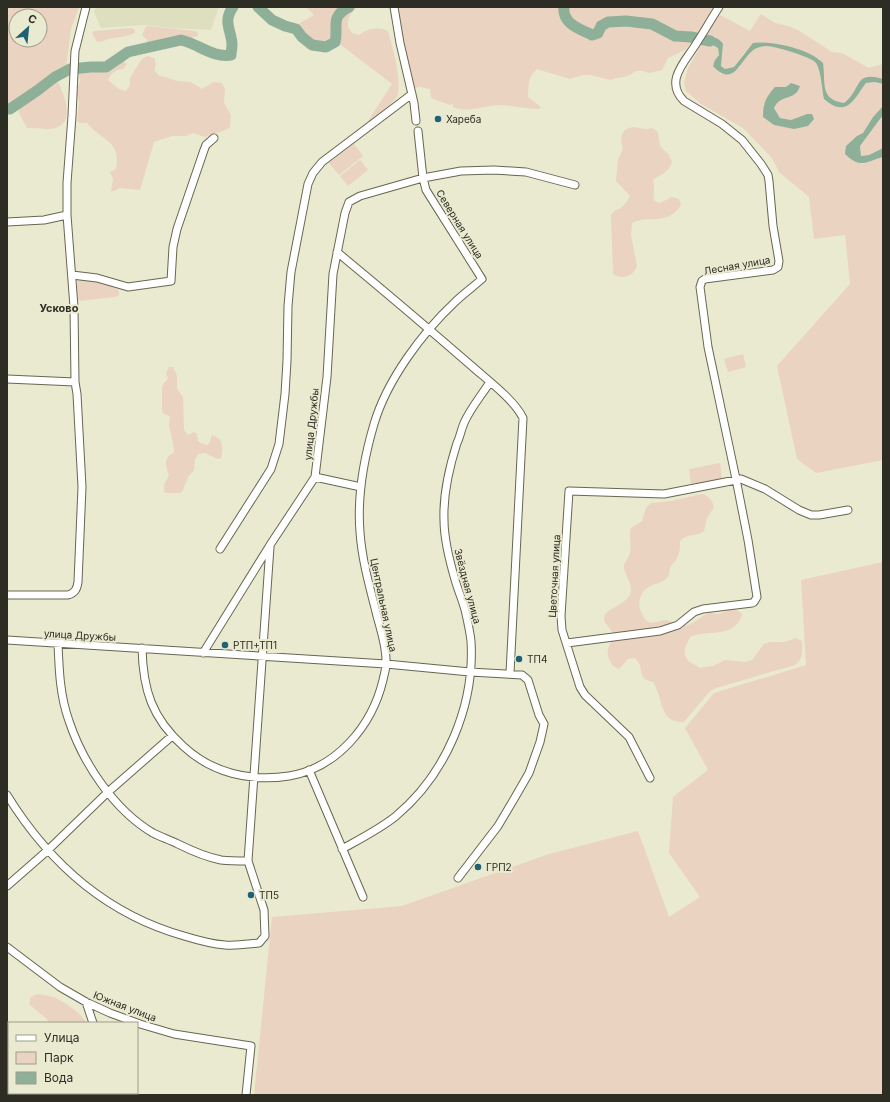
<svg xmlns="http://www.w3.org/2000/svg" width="890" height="1102" viewBox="0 0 890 1102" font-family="Inter,sans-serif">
  <rect width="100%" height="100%" fill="#eaead1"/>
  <path fill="#dedfbe" d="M96 7H219L211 30 171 28 143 25 101 28 94 12Z"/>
  <path fill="#ead3c0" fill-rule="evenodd" d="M7 7H79L71 29 66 68C56 70 50 77 43 84 33 92 19 101 7 105ZM16 16H40V40H16Z
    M306 7H358C351 12 347 18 348 27L352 33 359 35C367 29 379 26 388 31 392 45 404 87 396 98 388 108 377 116 368 124H367L368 121 392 84 341 45 329 46 315 44 295 26 314 15Z
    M398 7H714L694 40 685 50 668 58 662 70 649 73 642 71H636L630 75 623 77 617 78 610 80 591 75H583L570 79 537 69C527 79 529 84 528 97L541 107 539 109C525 109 512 105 497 105 486 106 464 113 453 107V104L450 105 431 98 430 89 421 87 415 88 405 50Z
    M761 14 775 23 788 26 798 30 832 52 842 53 869 68 883 64V79L878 78 858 83C855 91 852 97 844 103 832 101 824 96 823 82 823 79 824 75 824 72 824 68 821 63 820 59L761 42 744 53 734 67 725 69 721 66 723 44 705 36 715 19 720 15 750 31Z
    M147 26 195 31 198 33V36L191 38 166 39 160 42 147 43V40L142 35 145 28Z
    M132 28 135 30V33C127 37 118 37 109 39 104 40 104 42 97 42L92 33 94 31Z
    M701 41 711 44 718 48 719 55 715 60 720 74 739 68C744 61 748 51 757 48 759 47 764 46 766 46 774 46 812 57 816 63 821 70 822 90 824 99L840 108 855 98 866 83 875 82 883 84V106L873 117 863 133 857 136 861 164 883 157V460L816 473 797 459 777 366 850 284 845 235 814 239 809 197 779 172 772 158 743 128 701 104 686 91 684 83 688 68 699 49ZM791 83 795 94 778 101 774 108 780 118 791 120 807 114 794 129 763 105Z
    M147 56 154 58 156 64 154 70 158 75 177 81 191 82 202 89 214 82 222 83 225 89 224 103 231 115 230 127C222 133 214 133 205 137L193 133 186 136H172L154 142 140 190 120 188 114 191H111L113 179 110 172 116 169C122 140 100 140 87 123H80L77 121 79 101 76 94 80 81 79 74 85 70 91 73 110 66 121 59 127 64 123 69C115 70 112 72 108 80L119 89 126 91 130 85V78L141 60Z
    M58 82C64 94 76 123 55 128 51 130 32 128 27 128L20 115 18 109C29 97 46 93 58 82Z
    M883 115V148L869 155 861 156 860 146Z
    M633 127 646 129 652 128 658 132 660 146 669 155 672 162C668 174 662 173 653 180 655 187 653 193 654 201L660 203 672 197 679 199 681 205C667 227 648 214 632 223L631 235 637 266C633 277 622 280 613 274L611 215C615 209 616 211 622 207 625 204 628 200 630 196L616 181 618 160 623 148 621 141 622 134 626 129Z
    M354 144 363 156 339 175 329 163Z
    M360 160 368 170 348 186 340 176Z
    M81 278C93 281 110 283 119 291V295L115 297 79 301C76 296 76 284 78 279Z
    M743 354 746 367 728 372 724 359Z
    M169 367H173L177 376V389L183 397 184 430 188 435 194 432 197 434 198 441 201 443 207 445 210 442 212 435C224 439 223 448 221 458L218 459 205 453 198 454 195 460 194 470 188 477 183 490 181 493H167L164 492V485L169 475C167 469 163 462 169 456 170 454 173 454 174 452V449L169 425 170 416 164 414 162 411V388L164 383 168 379 166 373Z
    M720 463 722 479 691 484 689 469Z
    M702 494C709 496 712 500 714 507L707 518 704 531C694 538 690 532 680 541 680 548 680 555 675 561 674 562 672 564 671 566 669 569 670 574 668 577 663 583 655 583 649 587 638 593 637 606 643 616 648 626 656 622 664 620 671 619 677 626 684 626 694 625 700 616 709 613 712 612 714 614 718 614 729 612 730 603 742 614 736 639 707 629 690 637L685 648V655L688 661 700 668 713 666 725 660 745 662 752 660 764 644 770 642H784L796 638 802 641C803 651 803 659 795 665L716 688 710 691 684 722C658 723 664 698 653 682 635 679 646 668 635 658L628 659 619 669 613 666C602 649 611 649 613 633L604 621 605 614C612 607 625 604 630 595 634 585 625 576 624 567 624 562 629 558 630 553 632 545 628 537 631 528L642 521 646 508 651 503 671 501Z
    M883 562V1095H254L272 917 402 906 549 854 638 831 669 917 700 897 669 853 673 797 708 770 685 728 714 693 806 665 801 580Z
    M37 994C41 995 46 995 50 996 61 999 82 1013 86 1023H51L29 1004 31 997Z"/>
  <path fill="#8fb098" d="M705 36C712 37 719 37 723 44L721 66 725 69 734 67 753 43C771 40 810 49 823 63 826 83 819 99 844 103 862 90 853 70 883 79V84L875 82 866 83C853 101 846 118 824 99 822 90 821 70 816 63 812 57 774 46 766 46 764 46 759 47 757 48 741 54 736 91 713 66L715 60 719 55 718 48 711 44 701 41Z
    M791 83 800 86C795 102 781 93 774 108L780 118 791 120 807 114H812L814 119 808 126 794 129 774 125 763 117C763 103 766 97 775 87H786Z
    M883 106V115L860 146 861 156 869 155 883 148V157C866 162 860 169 845 154L846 146 857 136 863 133 873 117Z"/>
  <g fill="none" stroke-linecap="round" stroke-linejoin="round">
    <path stroke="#8fb098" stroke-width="11" d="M258 7 272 20 285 26 296 29 302 37 312 45 326 47 335 42C339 27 329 17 349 7
      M564 7C562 24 580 29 592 35L598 33 601 26 608 22 626 21 652 24 675 36 691 37 710 41
      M7 109H10L38 90 55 77 70 69 91 67H106L128 52 181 40C199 44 212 58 231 55 231 52 232 49 232 45 232 31 222 22 233 7"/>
    <g stroke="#676751" stroke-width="9">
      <path id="minor" d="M394 7 400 43 414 103 416 121
        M7 222 44 220 67 215
        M337 252C383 290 429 329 474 368 490 382 514 400 523 418L510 673
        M72 275 97 278 128 287 171 281 173 247 177 229 204 150 206 145 214 138
        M7 379 75 382
        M315 477 361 487
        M220 549 271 469 279 444 285 394 287 361 288 306 291 272 308 184 313 173 322 162 412 94
        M7 595H68C75 593 77 589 78 582L82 487 77 394 75 382 74 307 67 215V183L72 116 75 51 86 7
        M7 640 386 664 470 672 522 675 528 680 539 715 544 724 540 742 529 773 514 799 498 826 458 878
        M58 643C59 670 60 696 69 721 83 763 114 810 153 833 161 837 170 840 178 844 192 851 206 857 221 860 230 861 239 861 248 861
        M567 643 660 631 678 625 694 612 703 609 752 603 754 602 757 597 748 540 736 479 708 347 700 287 702 281 705 279 773 270 778 267 779 261 773 226 769 181 768 175 761 164 742 140 722 124 684 101C664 81 685 62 696 44 704 32 711 19 719 7
        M142 648C143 690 152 718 183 746 212 773 250 782 289 776 337 768 372 726 383 680 384 675 386 669 386 664 387 648 381 631 377 616 370 588 362 561 360 532 357 496 364 458 374 424 387 380 422 333 455 302 463 294 473 287 482 279L426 190 423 178 418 131
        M203 653 270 545 315 477 327 377 333 274 345 213 349 202 360 196 423 178 461 171 494 170 526 172 575 185
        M309 770 363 897
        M650 778 629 737 585 695 580 687 562 630 561 616 569 491 664 494 741 479 765 489 799 510 811 515H819L848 510
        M7 795C49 863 106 914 184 936 197 940 211 944 225 945 236 946 248 944 259 943L265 936 264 910 248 861 270 547
        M342 849C360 839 380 829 396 816 446 774 475 706 471 641 470 632 468 623 466 614 464 604 459 593 456 583 450 563 444 541 444 520 443 494 449 468 457 443 460 437 461 430 464 423 470 409 481 396 490 382
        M7 886 47 851 108 792 172 736
        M7 947 60 987 86 1002 110 1013 140 1024 174 1034 251 1046 246 1095
        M86 1002 93 1023
        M7 1087 9 1086
        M116 1093 117 1095"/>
    </g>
    <use href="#minor" stroke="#fff" stroke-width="7"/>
  </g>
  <g fill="#1f6175" stroke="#eaead1" stroke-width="1.5">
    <circle cx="438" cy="119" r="4"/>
    <circle cx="225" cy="645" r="4"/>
    <circle cx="519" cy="659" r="4"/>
    <circle cx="478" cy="867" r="4"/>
    <circle cx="251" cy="895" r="4"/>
  </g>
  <g text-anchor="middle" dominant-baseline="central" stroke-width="4" stroke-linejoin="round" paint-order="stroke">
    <g font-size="10" fill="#2d2d24" stroke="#eaead1" text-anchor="start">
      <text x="446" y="119">Хареба</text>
      <text x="233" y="645">РТП+ТП1</text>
      <text x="527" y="659">ТП4</text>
      <text x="486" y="867">ГРП2</text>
      <text x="259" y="895">ТП5</text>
    </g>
    <g font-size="10" fill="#2d2d24" stroke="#eaead1">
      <text transform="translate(460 224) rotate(58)">Северная улица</text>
      <text transform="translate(737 265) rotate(-10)">Лесная улица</text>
      <text transform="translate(311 424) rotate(-84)">улица Дружбы</text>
      <text transform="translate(554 576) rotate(-87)">Цветочная улица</text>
      <text transform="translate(468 586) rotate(75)">Звёздная улица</text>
      <text transform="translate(384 605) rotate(78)">Центральная улица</text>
      <text transform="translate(80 635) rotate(3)">улица Дружбы</text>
      <text transform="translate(125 1006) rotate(21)">Южная улица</text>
    </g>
    <g font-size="11" font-weight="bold" fill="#2d2d24" stroke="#eaead1">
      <text x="59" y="308">Усково</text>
    </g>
  </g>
  <rect width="890" height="1102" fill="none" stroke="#2d2d24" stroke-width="16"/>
  <rect x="8" y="1022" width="130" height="72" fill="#eaead1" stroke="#9e9e8c"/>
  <rect x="16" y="1035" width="20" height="6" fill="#ffffff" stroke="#9e9e8c"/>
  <text x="44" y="1042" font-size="12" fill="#2d2d24">Улица</text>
  <rect x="16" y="1052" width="20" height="12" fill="#ead3c0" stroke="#9e9e8c"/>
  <text x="44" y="1062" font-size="12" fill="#2d2d24">Парк</text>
  <rect x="16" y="1072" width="20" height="12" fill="#8fb098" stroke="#9e9e8c"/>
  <text x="44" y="1082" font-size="12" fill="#2d2d24">Вода</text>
  <g transform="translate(28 28) rotate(27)"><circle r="19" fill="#eaead1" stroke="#9e9e8c"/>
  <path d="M0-3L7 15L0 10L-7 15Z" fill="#1f6175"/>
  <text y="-6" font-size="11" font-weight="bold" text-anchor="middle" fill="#2d2d24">С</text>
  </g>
</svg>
